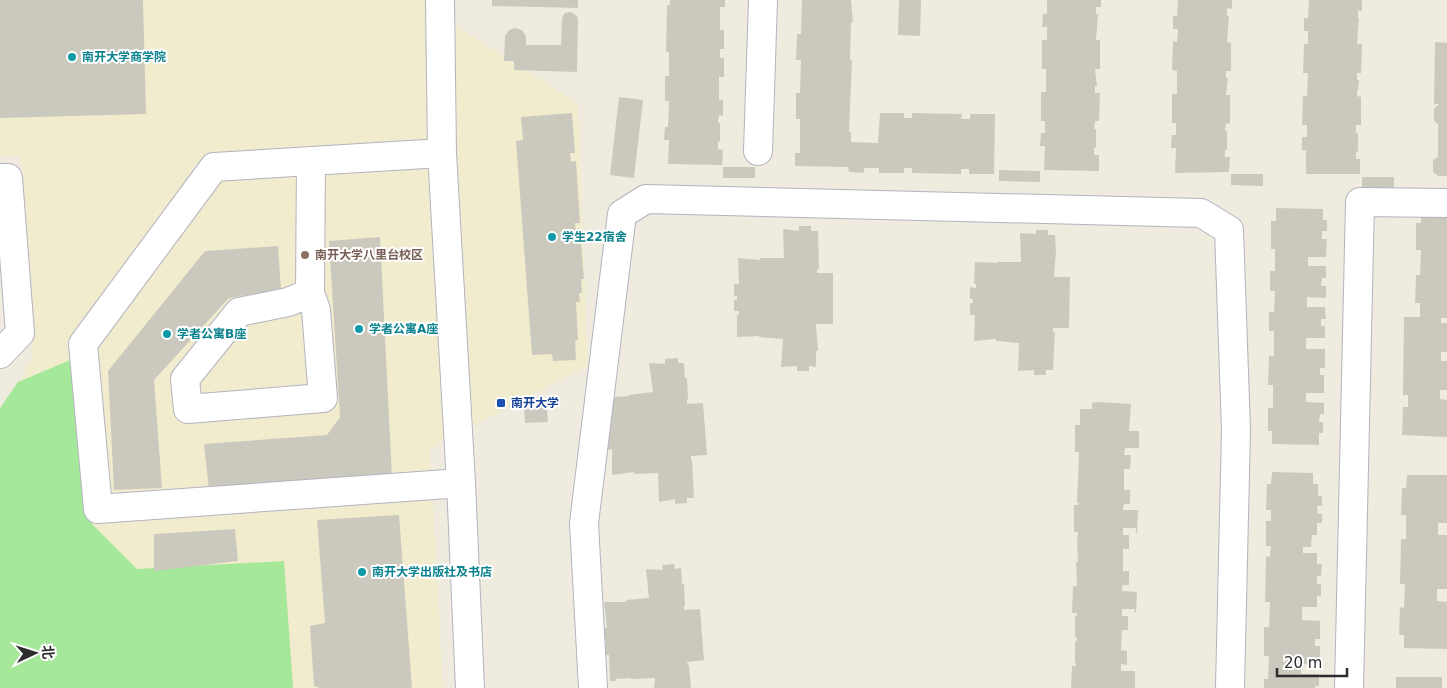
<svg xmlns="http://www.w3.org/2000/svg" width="1447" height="688" viewBox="0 0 1447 688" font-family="'DejaVu Sans','Noto Sans SC',sans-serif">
  <rect width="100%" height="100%" fill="#efebdf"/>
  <path fill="#f1ecce" d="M0 0H435L441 16 578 104 588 366 430 448 443 688H0V423L33 355 21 156 0 155Z"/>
  <path fill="#a5e899" d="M75 358 92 524 137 569 284 561 293 688H0V408L18 382Z"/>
  <path fill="#cbc9bd" d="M0 0H143L146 114 0 118Z
    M492 0H578V8L492 6Z
    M670 0H725V7H720V30H724V49H720V58H724V77H719V100H723V116L719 115 718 123H720V142L718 141V149L723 150 722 165 668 164 669 140H664L665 127H668L669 101H665V76H669V52H666L667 5H670Z
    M802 0H851L853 23 851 22 850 60H852L849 132H851V142L878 143 880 113H904V118H912V113L962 114 961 119H970V114H995L994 174H969V169H961V174L912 173V168H904V173H879V168H864V173L849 172 848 167 795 166V153H800V119H796V93H800L801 60H796L797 34H801Z
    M899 0H921L920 36 898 35Z
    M1047 0H1101V7H1096V14H1098L1096 40H1100V69H1095L1097 86H1095V93H1100L1099 121H1095L1094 129H1096V148L1094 147V155H1099V171L1044 170 1045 146H1040L1041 133H1045V121H1041V92H1046V69H1042V40H1047V27H1042L1043 14H1047Z
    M1178 0H1232V9L1227 8V16H1229L1227 42 1231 43V71H1226V78H1228L1226 95H1230V124L1226 123 1225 131H1227V150H1225V157H1230L1229 172 1175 173 1176 148H1171L1172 135H1176V123H1172V94H1177V71L1172 70 1173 41 1177 42 1178 29H1173V16H1177Z
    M1309 0H1362V11L1358 10V18H1359L1357 44H1362L1361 73H1357V80H1359L1358 90H1357V96L1361 97V125H1356V133H1358V152L1356 151V159H1360V174H1306V150H1302V137H1307V125H1302L1303 96H1307L1308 73H1303L1304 44H1308V31H1304V18H1308Z
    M571 12 577 16 578 20 577 72 514 70V61H504L505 36 509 30 515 28 522 30 526 36V45H561L562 18 565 13Z
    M1435 42 1447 43V176H1438L1433 172V160L1438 157V124L1434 121V109L1439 104H1434Z
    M619 97 643 100 634 178 610 175Z
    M572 113 575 153H570L571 162 576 161 580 223H575L576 232 580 231 584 279H581L582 293H579L580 302H576L578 340 575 341 576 360 553 361 552 354 532 355 516 141 523 140 521 117Z
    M723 167H755V178H723Z
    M999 170 1040 171V182L999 181Z
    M1231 174H1263V186L1231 185Z
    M1362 177H1394V188H1362Z
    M1276 208 1323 209V220H1327V231H1322V239H1327L1326 257H1308V266H1326V278H1322L1321 286H1326V298L1307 297V307H1325L1326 319H1321V326H1325V338H1306V349H1325V368H1320V375H1324V393H1306V402L1324 403V414H1320L1319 422H1323V433H1319V445L1272 444V431H1268V408H1273V385H1268L1269 356H1274V331H1269V312H1274L1275 291H1270V271H1275V249H1271V221H1276Z
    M1421 211H1447V318H1441V323H1447V352H1441V361H1447V390H1440V399L1447 400V437L1402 435 1403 407H1408V395H1403L1404 317H1420V303H1415L1416 275H1420L1421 250H1416V223H1421Z
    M799 226H811V231H818L819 269H817V273H833V324H816L818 351H816V367L809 366V371H797V366L781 367 783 339 759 337V336L737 337V315H739V311H734V300H737V296H734V284H739L738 258 760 260V258H784L783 229 799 231Z
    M1036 230H1048V235H1055L1056 250 1054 277H1070L1069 328H1053V333L1055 332 1053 370H1046V375H1034V370L1018 371 1019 343 996 341V339L974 341 975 315H970V303H973V299H970V287L976 288V284L974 283 975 262 997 263V262H1021L1020 233 1036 234Z
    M380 237 392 477 209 490 204 444 327 435 340 417 329 241Z
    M278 246 281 290 229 298 154 380 162 488 114 490 108 371 205 251Z
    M678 358V363H684L685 378H687L688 400H687V404L703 403 707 455 691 456V460H692L694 498H687V503L675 504V499L659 502 658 473 634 474V472L612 475V449L607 450 606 438H609L607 396H614V397L629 396V395L653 392 649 363 665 364V359Z
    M546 399 548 422 525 423 524 409 539 408 538 400Z
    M1096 402 1131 404 1129 431H1139V448H1125L1124 455H1131L1130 469H1124V490H1130V504H1124L1123 510H1138L1137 533H1136V528H1123V535H1129V549H1123V571H1129V585H1122V591L1137 592 1136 612H1134L1135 609H1122V616H1128V630H1122L1121 650 1127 651V665L1121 664V671H1135V688H1071L1072 666H1076V663H1075V642H1076L1077 637H1075V616H1077V613H1072L1073 586H1077L1076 562H1078L1077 535H1078V532H1074V505H1078L1079 503H1077L1079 455V452H1075V425H1080V409H1092V403Z
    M1272 472 1313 473V484H1318V496H1322V506H1317L1318 514H1322V523H1317V535H1312L1311 547H1303V553H1317V564H1322L1321 576H1317V584H1321V596H1317V607H1302V620L1320 621V639H1315V646H1320V665L1301 664V674H1319V686H1315V688H1264V679H1268L1269 656H1264V627H1269L1270 602H1265L1266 556 1270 557 1271 546H1266V521H1271V510H1266L1267 484H1271Z
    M1407 475H1447V523H1438V535H1447V589H1437V601L1447 602V649L1404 648V635H1399L1400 607 1404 608 1405 584H1400L1401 539H1406V515H1401L1402 488H1406Z
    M399 515 412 688H320L314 686 310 626 325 623 317 520Z
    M235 529 238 561 154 571V534Z
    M674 564 675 569 681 568 682 584H684L685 605 684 606V610L700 609 704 660 687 662 688 665H689L691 688H654L655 678 631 679V678L616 679V681H610L609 655H604L603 644 606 643V639L602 640V628H607L604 602H626V600L649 598 646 569 663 570 662 565Z
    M1396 677H1442V688H1396Z"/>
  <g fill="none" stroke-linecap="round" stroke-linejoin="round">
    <g stroke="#b3b3c1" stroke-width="30">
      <path id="minor" d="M440 0 442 153 461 483 470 688
        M758 151 763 0
        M442 153 214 167 83 344 98 509 461 483
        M0 178H8L20 333 0 354
        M310 293 288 302 239 312 185 379 188 409 323 398 316 310 310 293 311 161
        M593 688 584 523 622 214 646 199 1201 213 1229 230 1236 430 1230 688
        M1349 688 1360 202 1447 203"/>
    </g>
    <use href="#minor" stroke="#fff" stroke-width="28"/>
  </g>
  <g fill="#0f9aa8" stroke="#fff" stroke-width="2">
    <circle cx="72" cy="57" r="5"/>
    <circle cx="552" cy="237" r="5"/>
    <circle cx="359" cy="329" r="5"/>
    <circle cx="167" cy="334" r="5"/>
    <circle cx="362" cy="572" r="5"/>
  </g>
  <circle fill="#8d6e63" stroke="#fff" stroke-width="2" cx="305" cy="255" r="5"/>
  <rect fill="#1a4fb4" stroke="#fff" stroke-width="2" x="496" y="398" width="10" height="10" rx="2.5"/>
  <g text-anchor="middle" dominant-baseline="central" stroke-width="4" stroke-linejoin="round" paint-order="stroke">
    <g font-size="12" font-weight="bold" fill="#0d838f" stroke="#fff" text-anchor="start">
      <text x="82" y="57">南开大学商学院</text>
      <text x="562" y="237">学生22宿舍</text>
      <text x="369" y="329">学者公寓A座</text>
      <text x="177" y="334">学者公寓B座</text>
      <text x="372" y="572">南开大学出版社及书店</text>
    </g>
    <g font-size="12" font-weight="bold" fill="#785e54" stroke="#fff" text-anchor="start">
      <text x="315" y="255">南开大学八里台校区</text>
    </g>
    <g font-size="12" font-weight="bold" fill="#164399" stroke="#fff" text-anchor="start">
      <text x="511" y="403">南开大学</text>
    </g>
  </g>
  <g transform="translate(35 653) rotate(86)" stroke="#ffffff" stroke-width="4" paint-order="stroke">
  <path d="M0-4L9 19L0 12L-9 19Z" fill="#2d2d2d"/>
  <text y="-8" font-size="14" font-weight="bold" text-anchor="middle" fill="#2d2d2d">北</text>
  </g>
  <path d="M1277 668v8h70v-8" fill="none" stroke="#2d2d2d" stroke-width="2.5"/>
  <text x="1284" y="668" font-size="15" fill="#2d2d2d" stroke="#ffffff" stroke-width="4" paint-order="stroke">20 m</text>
</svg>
